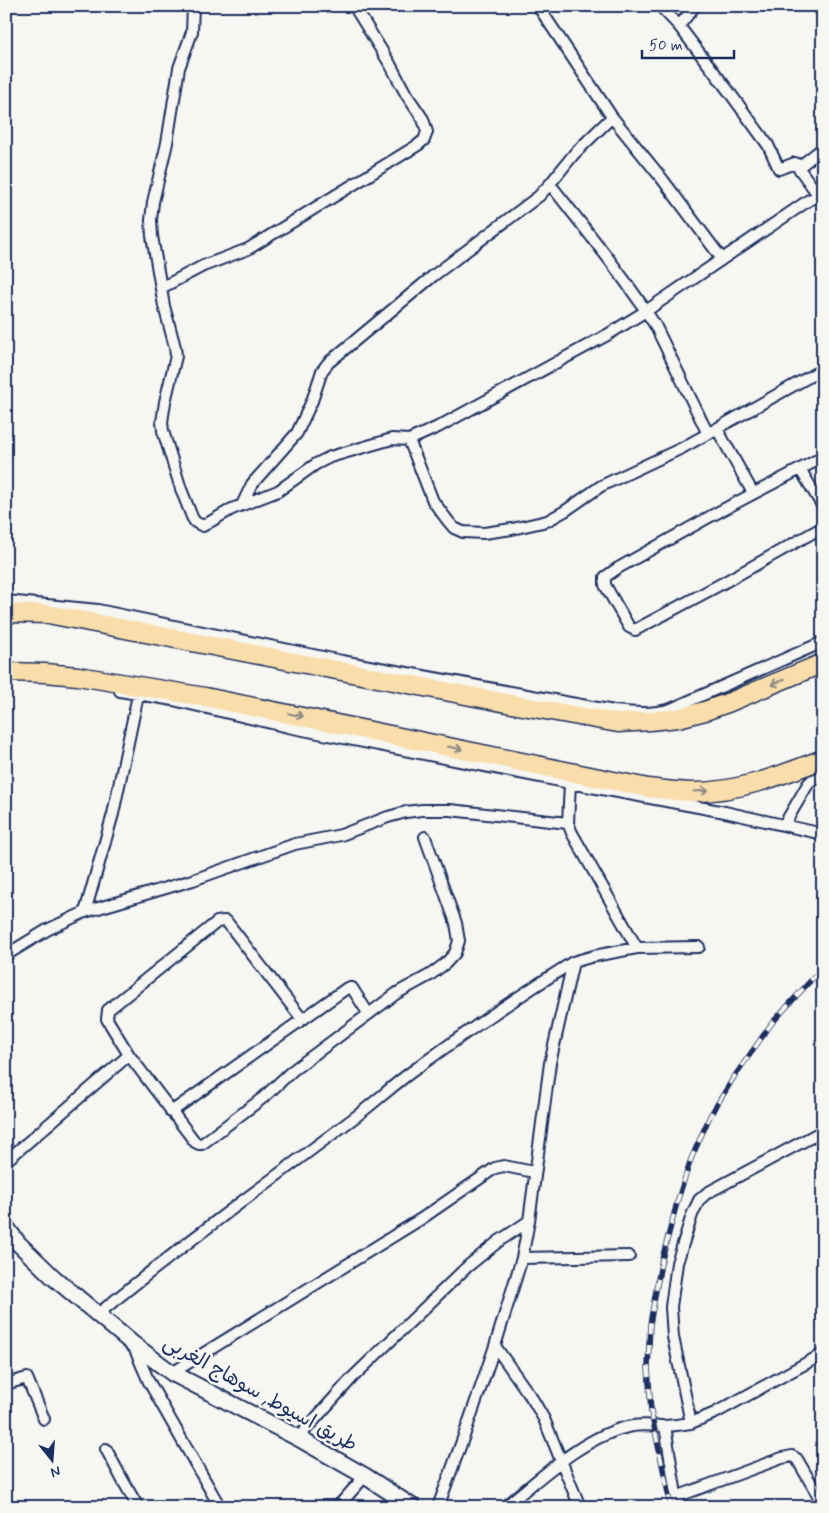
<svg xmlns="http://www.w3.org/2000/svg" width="829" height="1513" viewBox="0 0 829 1513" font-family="Mynerve,'Playpen Sans Arabic',sans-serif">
  <rect width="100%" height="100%" fill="#f6f6f2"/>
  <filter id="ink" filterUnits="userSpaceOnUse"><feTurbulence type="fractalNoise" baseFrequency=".02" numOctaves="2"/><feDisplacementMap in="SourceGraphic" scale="10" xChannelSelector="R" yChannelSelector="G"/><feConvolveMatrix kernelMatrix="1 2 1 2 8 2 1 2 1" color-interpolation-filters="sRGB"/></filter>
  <g filter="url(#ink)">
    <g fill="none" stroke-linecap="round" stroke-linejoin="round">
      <g stroke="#1b2f5e" stroke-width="14">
        <path id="minor" d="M193 6 192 32 179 68 167 143 153 202 151 220 152 236 164 306 175 347 176 356 165 402 162 422 163 431 181 489 192 517 195 522 203 526 232 509 278 491 316 464 330 457 392 439 409 440 438 427 607 335 646 311 809 200 823 194
          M538 6 612 117 663 180 722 259
          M660 6 679 26 727 89 768 145 779 169 795 163 819 196
          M817 6 823 13
          M679 26 695 6
          M799 167 823 148
          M550 184C586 230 624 276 655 325L708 434
          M161 288 203 266 248 249 418 145 424 140 427 132 423 119 406 94 390 64 354 6
          M717 429 753 493
          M409 440 433 501 448 521 454 528 463 532 484 533 512 529 547 521 565 511 601 486 682 448 823 369
          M823 457 711 516 618 568 605 577V585L629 627 635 630 723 583 823 527
          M800 469 823 507
          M242 505 252 484 297 433 312 401 322 371 328 363 433 276 539 196 550 184 574 154 612 117
          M6 601 98 610 342 661 614 711C633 713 652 715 671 709L823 642
          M120 691 173 700 288 727 570 783
          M784 825 808 784 812 780 823 777
          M85 912 113 814 138 695
          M637 948 572 833 568 823 570 783 725 812 823 834
          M6 955 47 930 85 912 193 880 295 844 341 835 388 817 406 812 422 810H450L568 823
          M302 1019 227 922 225 921 217 922 108 1010 107 1019 129 1055 195 1142 199 1144H202L264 1097 292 1071 397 993 430 975 446 963 455 953 459 941 456 923 425 837
          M171 1112 347 988H352L368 1013
          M823 1133 817 1134 707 1193 699 1200 692 1215 677 1263 671 1307 673 1337 691 1423 715 1413 823 1354
          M6 1161 129 1055
          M522 1258 629 1256
          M98 1314C181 1246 268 1182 354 1118 373 1104 391 1087 410 1073 463 1034 517 997 573 962
          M133 1345 149 1382 220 1507
          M495 1346 533 1400 544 1419 580 1507
          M172 1373 421 1219 495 1168 504 1166 534 1172
          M6 1384 27 1378 44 1419
          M665 1426 678 1507
          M298 1438 352 1378 468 1266 499 1241 529 1221
          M106 1449 122 1479 138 1507
          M676 1497 782 1458 792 1456 797 1459 823 1504
          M336 1507 342 1502 365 1476
          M438 1507 465 1433 495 1346 522 1258 529 1221 550 1063 573 962 594 956 637 948 699 947
          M505 1507C540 1478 588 1433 633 1426 643 1424 654 1426 664 1426 673 1426 682 1424 691 1423"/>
      </g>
      <g stroke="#1b2f5e" stroke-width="19">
        <path id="secondary" d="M6 1227 18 1243 53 1277 133 1344 172 1373 298 1438 365 1476 413 1507"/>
      </g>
      <g stroke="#1b2f5e" stroke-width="21">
        <path id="trunk" d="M6 613 48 614 517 705 618 723 650 721 678 718 705 711 730 702 823 663
          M6 672 45 673 78 676 205 697 648 788C664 790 680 792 695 792 739 792 782 775 823 759"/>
      </g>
      <use href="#minor" stroke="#f6f6f2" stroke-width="10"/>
      <use href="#secondary" stroke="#f6f6f2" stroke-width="15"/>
      <use href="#trunk" stroke="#f9deab" stroke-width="18"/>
      <g stroke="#1b2f5e" stroke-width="5.5">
        <path id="rail" d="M671 1507 651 1412 648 1367 650 1324 661 1263 678 1199 691 1159 710 1116 734 1077 772 1023 823 967"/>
      </g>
      <use href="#rail" stroke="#f6f6f2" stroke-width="4" stroke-dasharray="11" stroke-linecap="butt"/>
    </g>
    <defs><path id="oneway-shaft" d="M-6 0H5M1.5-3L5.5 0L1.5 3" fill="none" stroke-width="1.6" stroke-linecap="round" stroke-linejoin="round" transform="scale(1.25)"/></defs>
    <g stroke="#8a8684">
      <use href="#oneway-shaft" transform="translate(778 682) rotate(157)"/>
      <use href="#oneway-shaft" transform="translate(296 715) rotate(12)"/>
      <use href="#oneway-shaft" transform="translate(455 748) rotate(12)"/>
      <use href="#oneway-shaft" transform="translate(701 791) rotate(-4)"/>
    </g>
  </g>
  <g text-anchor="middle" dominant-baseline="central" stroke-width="5" stroke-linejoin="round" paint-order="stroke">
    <g font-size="20" fill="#1b2f5e" stroke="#f6f6f2">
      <text transform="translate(260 1394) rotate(29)">طريق اسيوط, سوهاج الغربى</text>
    </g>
  </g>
  <rect width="829" height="1513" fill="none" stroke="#f6f6f2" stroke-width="25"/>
  <rect x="12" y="12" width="804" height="1488" fill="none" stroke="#1b2f5e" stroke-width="2" filter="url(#ink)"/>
  <g transform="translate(52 1460) rotate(163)" stroke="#f6f6f2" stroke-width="4" paint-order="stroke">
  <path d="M0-4L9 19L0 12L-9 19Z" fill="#1b2f5e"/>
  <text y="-8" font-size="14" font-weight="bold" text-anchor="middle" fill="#1b2f5e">N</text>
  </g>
  <path d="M642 50v8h92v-8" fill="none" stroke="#1b2f5e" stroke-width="2.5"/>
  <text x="649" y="50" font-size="15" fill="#1b2f5e" stroke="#f6f6f2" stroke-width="4" paint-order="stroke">50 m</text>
</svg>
